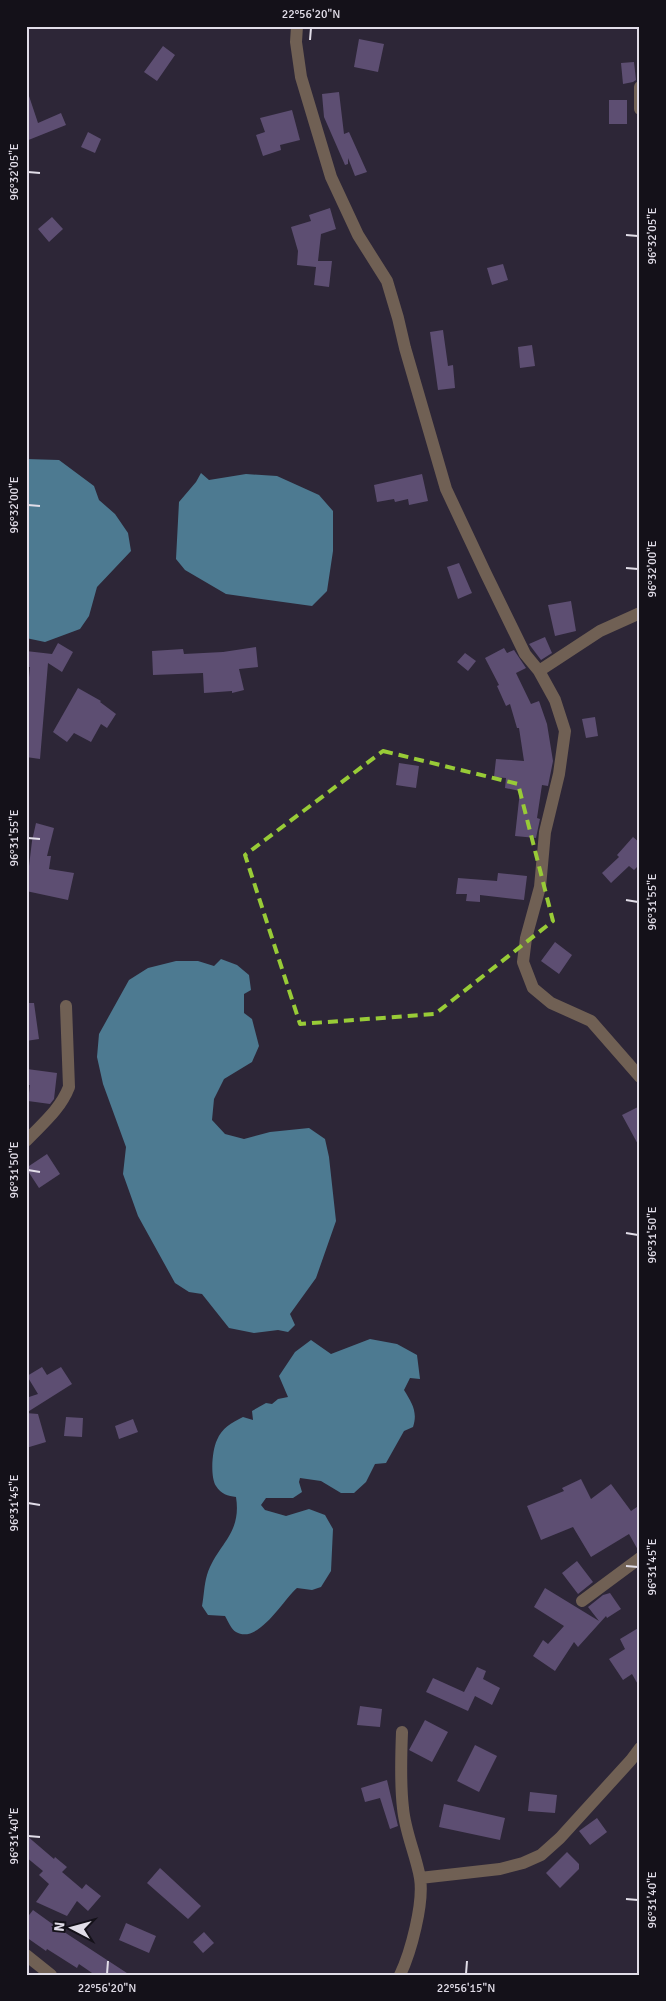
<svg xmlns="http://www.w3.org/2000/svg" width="666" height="2001" viewBox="0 0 666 2001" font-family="Signika,sans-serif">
  <rect width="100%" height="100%" fill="#2d2637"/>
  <path fill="#4d7a91" d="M26 459 59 460 94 486 99 500 115 514 128 533 131 551 97 587 89 616 80 629 45 642 26 638Z
    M201 473 209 480 246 474 277 476 319 495 333 511V551L327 591 312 606 226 594 185 570 176 559 179 502 196 482Z
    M221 959 237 965 249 975 251 990 244 994V1013L252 1019 259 1046 252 1062 224 1079 214 1099 212 1120 225 1134 244 1139 270 1132 309 1128 325 1139 329 1157 336 1221 316 1278 290 1314 295 1325 288 1332 278 1330 254 1333 229 1328 202 1294 189 1292 175 1283 138 1216 123 1174 126 1147 103 1084 97 1057 99 1034 129 980 148 968 176 961H198L214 966Z
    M370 1339 397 1344 417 1355 420 1379 410 1378 404 1390C412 1403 418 1412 413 1427L404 1431 386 1463 375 1464 366 1482 354 1493H341L321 1481 300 1478 299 1482 302 1492 293 1498H266L261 1505 265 1510 286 1516 309 1509 325 1515 333 1529 331 1571 321 1587 312 1590 297 1588C283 1600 258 1645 236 1632 231 1629 228 1621 225 1616L208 1615 202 1606C204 1596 204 1585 207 1575 217 1544 242 1535 236 1497 228 1496 221 1494 216 1486 210 1477 212 1450 217 1440 222 1428 231 1423 243 1417L253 1420 252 1411 266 1403 272 1404 278 1399 288 1397 279 1376 295 1352 311 1340 331 1354Z"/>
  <path fill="#5d4e72" d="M359 39 384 44 378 72 354 67Z
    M163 46 175 55 157 81 144 72Z
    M634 62 636 80 633 82 623 84 621 63Z
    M339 92 344 134 349 132 367 172 355 176 348 158V164L345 165 324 117 322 94Z
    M28 93 38 123 61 113 66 125 26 141V94Z
    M609 100H627V124H609Z
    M292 110 300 140 280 145 281 150 263 156 256 135 265 132 260 118Z
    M88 132 101 139 95 153 81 147Z
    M330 208 336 229 321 234 318 261H332L329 287 314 285 316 267 297 265 298 251 291 227 311 221 309 215Z
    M52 217 63 229 49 242 38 229Z
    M503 264 508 280 492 285 487 268Z
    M443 330 448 366 453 365 455 388 438 390 430 332Z
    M532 345 535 366 520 368 518 347Z
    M422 474 428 501 409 505 408 499 395 502 394 499 377 502 374 485Z
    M459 563 472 593 458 599 447 567Z
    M571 601 576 631 555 636 548 605Z
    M545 637 552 653 541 660 529 644Z
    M58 643 73 652 62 672 48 663 40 759 26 757V708L30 667H26V651L52 654Z
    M256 647 258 667 239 669 244 690 232 693V691L204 693 203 673 153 675 152 651 183 649 184 654 223 652Z
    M504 648 507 653 514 650 526 668 516 673 531 704 539 701 547 724 553 761 548 786 542 785 537 818 540 819 536 838 515 836 520 791 505 788 506 778 494 777 496 759 524 761 519 728H517L510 704 506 706 497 686 499 685 485 658Z
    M465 653 476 661 468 671 457 662Z
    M78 688 101 701 100 702 116 714 107 728 101 724 91 742 74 733 67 742 53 732Z
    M595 717 598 736 586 738 582 719Z
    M399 763 419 766 416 788 396 785Z
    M36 823 54 828 47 856H51L49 869 74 873 68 900 26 891 32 841Z
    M633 837 640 843V864L634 870 629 866 611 883 602 873 619 857 617 855Z
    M498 873 527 876 524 900 480 895V902L466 901 467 894H456L458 878 497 881Z
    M555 942 572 955 559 974 541 961Z
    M26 1003H34L39 1039 26 1041Z
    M27 1069 57 1073 54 1099 50 1104 28 1101 30 1085H26Z
    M640 1106V1148L622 1115Z
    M47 1154 60 1174 39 1188 26 1168Z
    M42 1367 47 1375 61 1367 72 1384 26 1413V1398L38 1394 27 1376Z
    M26 1413 38 1414 46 1442 26 1448Z
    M66 1417 83 1418 82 1437 64 1436Z
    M133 1419 138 1432 119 1439 115 1426Z
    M581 1479 591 1499 611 1484 631 1511 640 1505V1550H638L629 1534 591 1557 573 1527 541 1540 527 1506 564 1491 562 1488Z
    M577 1561 593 1582 578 1594 562 1573Z
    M545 1588 599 1621 588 1607 603 1595 610 1593 621 1609 607 1618 606 1616 578 1647 574 1642 555 1671 533 1656 543 1640 548 1644 564 1626 534 1607Z
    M640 1627V1688L632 1674 623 1680 609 1659 625 1649 620 1639Z
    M477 1667 486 1671 483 1679 500 1688 492 1705 475 1696 468 1711 426 1692 433 1678 464 1692Z
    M360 1706 382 1709 380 1727 357 1725Z
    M425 1720 448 1732 432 1762 409 1750Z
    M475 1745 497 1756 479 1792 457 1781Z
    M387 1780 398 1826 390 1829 380 1798 365 1802 361 1788Z
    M530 1792 557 1795 555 1813 528 1811Z
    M444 1804 505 1818 500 1840 439 1827Z
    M597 1818 607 1832 590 1845 579 1831Z
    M26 1835 54 1859 55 1857 67 1867 62 1872 82 1889 86 1884 101 1896 88 1911 77 1901 67 1916 36 1902 49 1884 39 1875 43 1871 26 1857Z
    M567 1852 579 1864V1869L560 1888 546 1873Z
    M160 1868 201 1906 188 1919 147 1883Z
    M33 1910 58 1928 130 1975H95L79 1964 77 1968 47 1949 46 1951 26 1937V1919Z
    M126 1923 156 1936 149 1953 119 1940Z
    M204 1932 214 1943 203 1953 193 1942Z"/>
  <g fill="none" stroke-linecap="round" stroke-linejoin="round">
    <path stroke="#706054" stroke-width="12" d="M297 26 296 42 301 77 331 177 358 235 387 281 398 318 405 348 446 489 486 574 525 654 539 671 555 700 565 731 559 774 545 832 540 887 526 938 523 962 533 988 551 1003 591 1021 640 1077
      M640 87V109
      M539 671 600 631 640 613
      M26 1141C42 1124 60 1110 69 1087L66 1006
      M582 1601 640 1558
      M420 1878 500 1869 523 1863 541 1855 560 1838 631 1760 640 1748
      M26 1955 51 1975
      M400 1975C411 1952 424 1903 420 1878 416 1855 405 1832 403 1808 400 1783 401 1757 402 1732"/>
  </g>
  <path fill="none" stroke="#98cb37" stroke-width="4" stroke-dasharray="10 6" stroke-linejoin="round" d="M383 751 518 784 553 921 435 1014 300 1024 245 855Z"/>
  <path fill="none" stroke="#e1dde8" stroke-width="2" d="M310 40 311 28M28 172 40 173M626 235 638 236M28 505 40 506M626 568 638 569M28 838 40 839M626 900 638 902M28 1170 40 1172M626 1233 638 1235M28 1503 40 1505M626 1566 638 1567M28 1836 40 1837M626 1899 638 1900M107 1974 108 1961M466 1974 467 1961"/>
  <rect width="666" height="2001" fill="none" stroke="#141119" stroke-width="55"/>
  <g transform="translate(72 1928) rotate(276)" stroke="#141119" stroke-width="4" paint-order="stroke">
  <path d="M0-4L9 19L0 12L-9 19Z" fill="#e1dde8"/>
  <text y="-8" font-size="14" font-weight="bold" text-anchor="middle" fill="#e1dde8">N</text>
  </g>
  <rect x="28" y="28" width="610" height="1946" fill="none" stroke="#e1dde8" stroke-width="2"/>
  <g font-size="12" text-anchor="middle" fill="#e1dde8">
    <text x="311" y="18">22°56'20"N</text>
    <text transform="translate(14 172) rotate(-90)" y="4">96°32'05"E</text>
    <text transform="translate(652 236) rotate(-90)" y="4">96°32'05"E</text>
    <text transform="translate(14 505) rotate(-90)" y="4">96°32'00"E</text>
    <text transform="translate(652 569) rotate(-90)" y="4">96°32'00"E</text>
    <text transform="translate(14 838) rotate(-90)" y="4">96°31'55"E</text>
    <text transform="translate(652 902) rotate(-90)" y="4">96°31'55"E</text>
    <text transform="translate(14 1170) rotate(-90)" y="4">96°31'50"E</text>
    <text transform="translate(652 1235) rotate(-90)" y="4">96°31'50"E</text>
    <text transform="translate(14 1503) rotate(-90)" y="4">96°31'45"E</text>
    <text transform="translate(652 1567) rotate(-90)" y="4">96°31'45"E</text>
    <text transform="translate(14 1836) rotate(-90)" y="4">96°31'40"E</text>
    <text transform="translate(652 1900) rotate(-90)" y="4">96°31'40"E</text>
    <text x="107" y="1992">22°56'20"N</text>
    <text x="466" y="1992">22°56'15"N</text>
  </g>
</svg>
